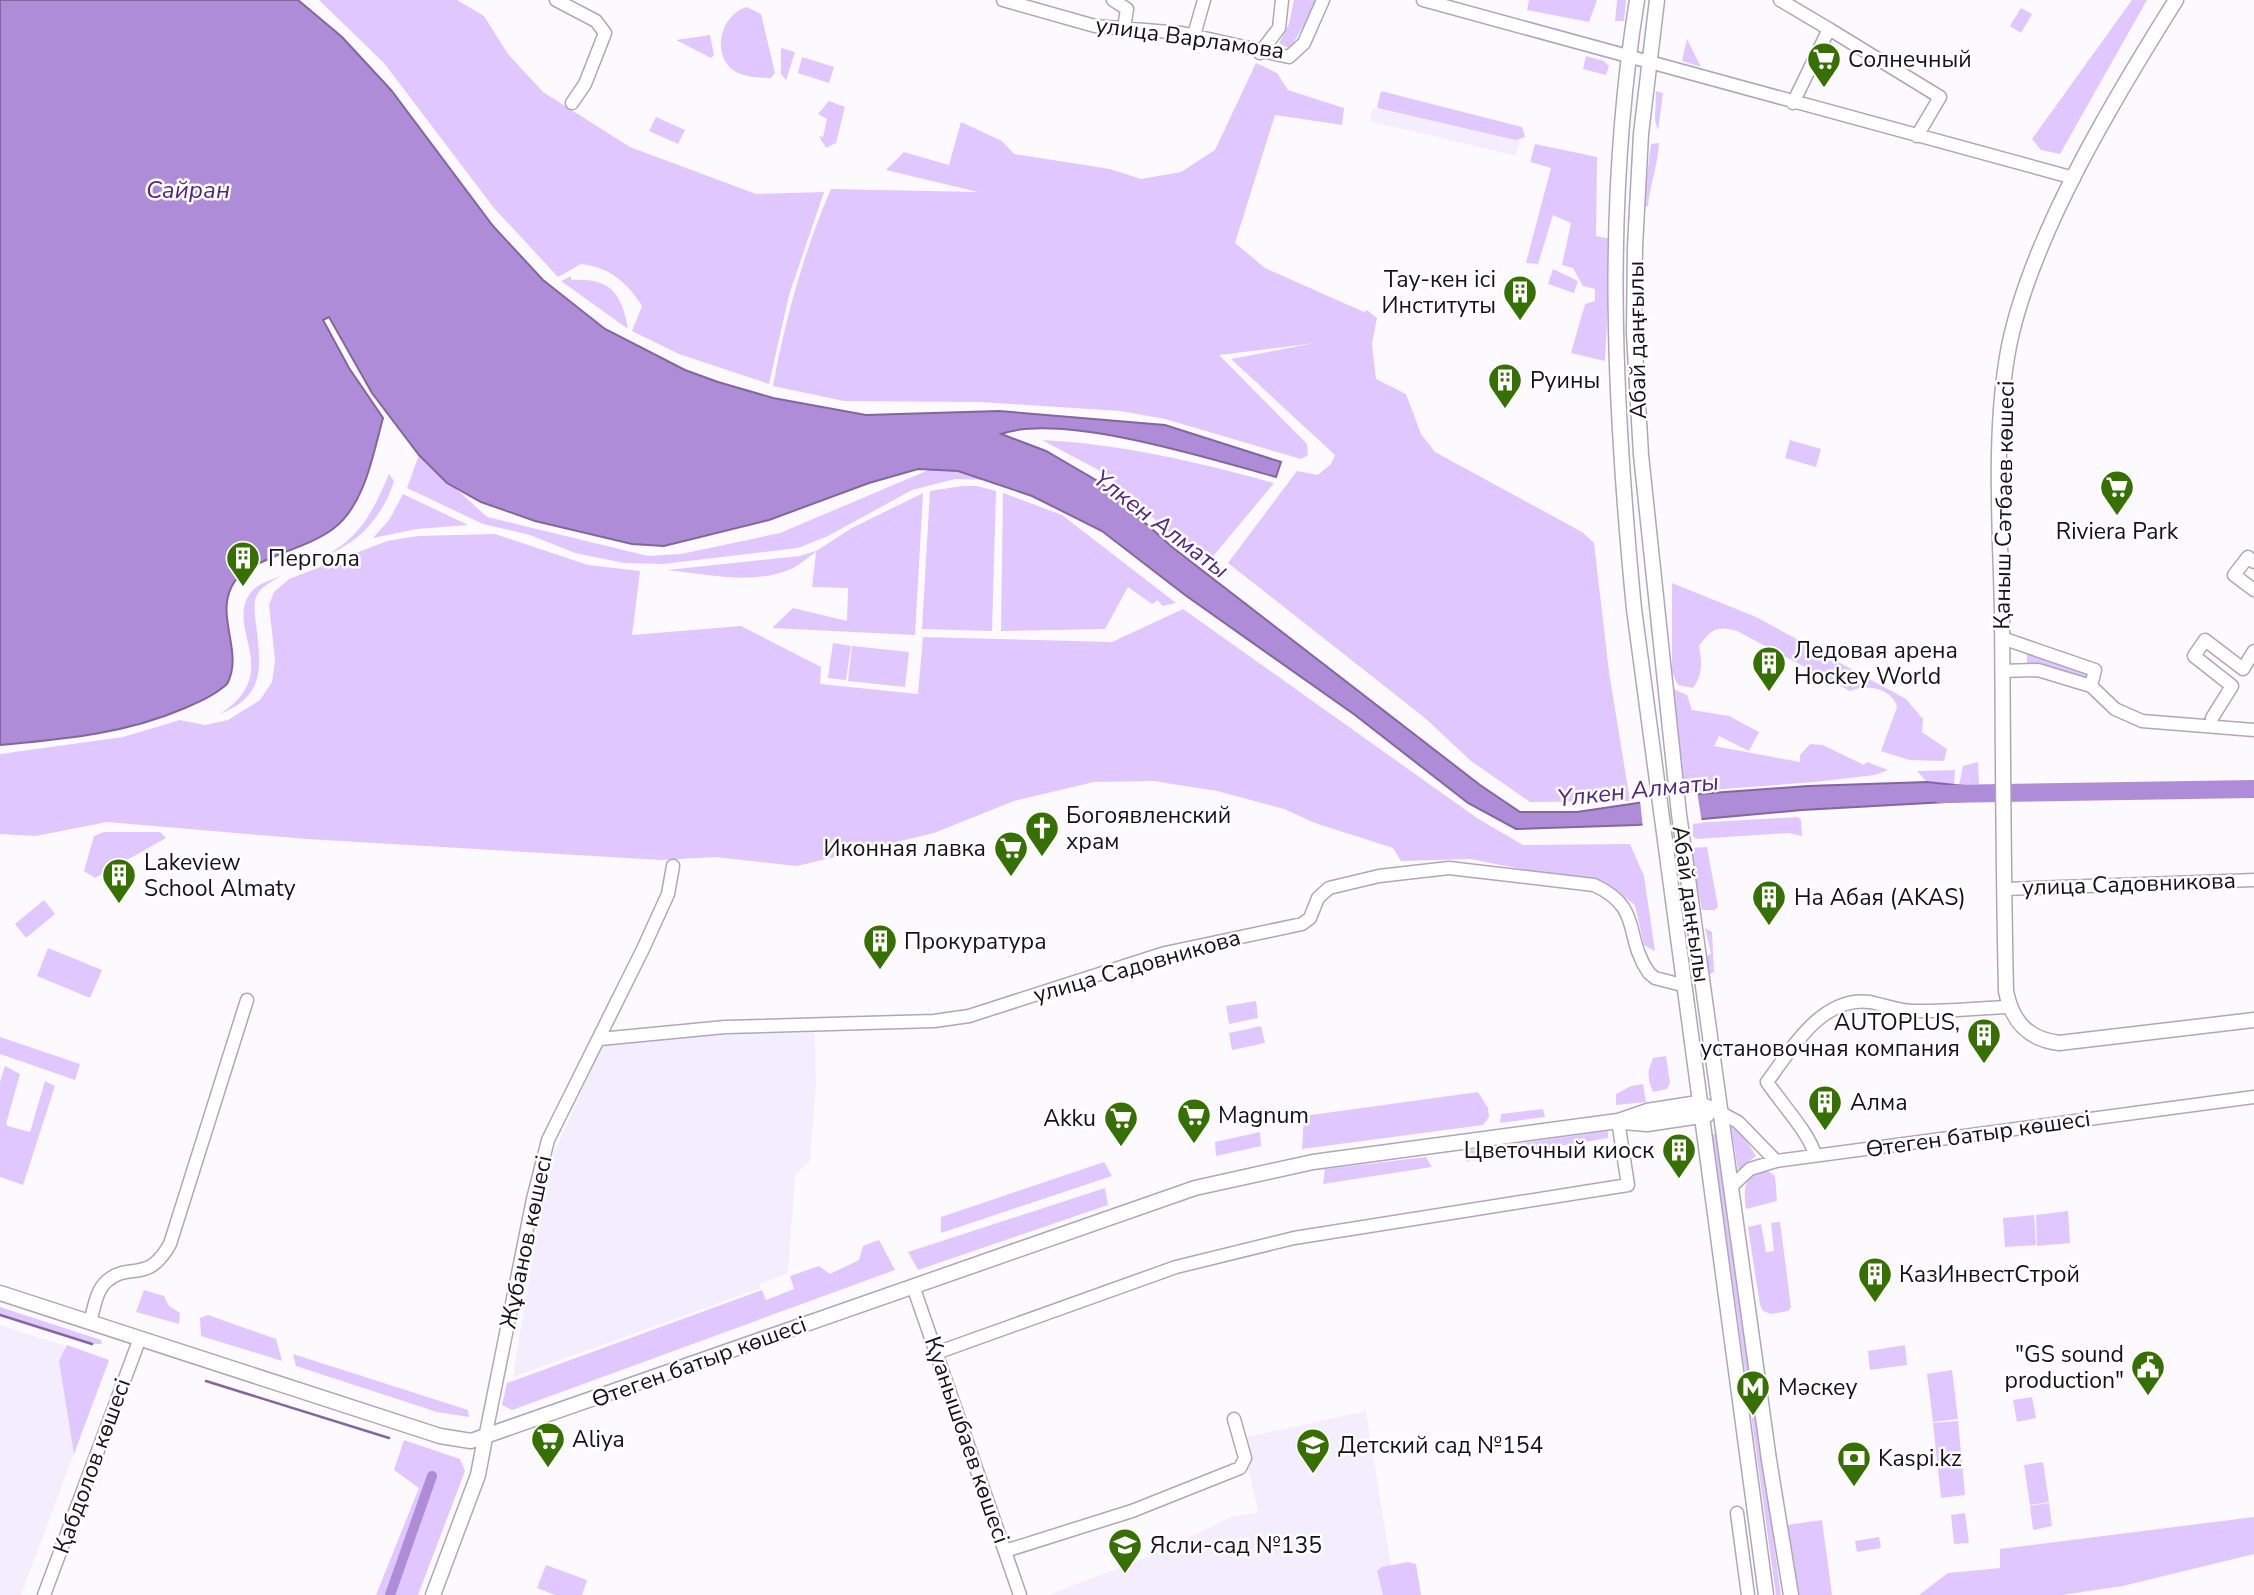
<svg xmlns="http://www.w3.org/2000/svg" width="2254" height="1595" viewBox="0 0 2254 1595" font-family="'Nunito Sans',sans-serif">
  <rect width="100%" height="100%" fill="#fcfafe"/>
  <path fill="#f4edfd" d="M1373 108 1520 140 1516 156 1370 121Z
    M815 1033 816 1085 810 1161 795 1175 788 1273 760 1284 761 1288 513 1377 543 1191 552 1157 603 1044 680 1035Z
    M0 1325 109 1360 21 1595H0Z
    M1366 1411 1393 1578 1416 1595H1048L1150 1556 1229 1518 1258 1512 1242 1438Z"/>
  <path fill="#e1c7ff" d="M319 0H457L484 16 508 54 543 92 630 147 756 194 824 192 789 295 769 384 679 354 632 331 642 306C627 282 609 267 581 264L558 277 494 208 384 63Z
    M1294 0H1318L1290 49 1279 43 1289 24Z
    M1529 0H1597L1589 22 1527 10Z
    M1617 0H1626L1624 21H1615Z
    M2132 0H2147L2060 154 2041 150 2032 139Z
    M747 7 761 14 775 73 771 78C761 78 747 77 738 73 709 59 720 14 747 7Z
    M2021 8 2032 14 2021 33 2010 26Z
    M710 35 714 55 711 58 676 40Z
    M1687 39 1701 67 1682 61Z
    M781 48 795 52 786 80 781 74Z
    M1586 56 1604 61 1609 66 1606 75 1583 69Z
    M802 57 834 67 829 83 798 73Z
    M1256 63 1277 73 1288 90 1344 108 1342 125 1275 115 1235 243 1265 268 1364 312 1367 310 1377 318 1372 344 1376 379 1406 394 1421 434 1435 452 1582 532 1594 543 1609 672 1630 801 1530 802 1471 761 1425 718 1228 563 1297 471 1318 475 1331 464 1335 455 1231 359 1315 343 1219 355 1307 444 1308 455 1301 459 1165 419 1120 411 980 402 844 401 773 386C785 320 804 251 831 189L978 192 886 170 904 152 949 165 961 122 1002 141 1014 154 1110 169 1141 179 1181 172 1215 150Z
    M1381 91 1522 127 1525 137 1516 140 1377 108Z
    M1656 91 1663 93 1658 131 1655 120Z
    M829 101 845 107 836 143 826 148 819 136 823 137 827 119 818 114Z
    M656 117 685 130 678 144 649 131Z
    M1659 143C1658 165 1650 184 1648 206L1643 207 1651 144Z
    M1535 144 1597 157 1596 236 1611 239 1605 361 1571 353 1585 304 1595 301V289L1583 286 1573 268 1562 265 1571 223 1553 215 1538 264 1526 263 1551 168 1530 162Z
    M1553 269 1578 281 1574 293 1548 284Z
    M571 276V280C610 277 622 293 628 329L561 281Z
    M1042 440C1122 444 1197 462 1274 483L1205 566 1106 474Z
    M1790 440 1821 449 1816 467 1785 458Z
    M419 455 487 517 648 556 681 554 780 533 931 469 958 471 987 480 955 479 912 490 828 536 798 548 663 564 624 563 575 553 530 535 483 524 407 488Z
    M389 474 394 481C383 517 358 544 322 557 360 539 373 511 389 474Z
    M962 486H977L996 491 992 631 922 629 930 491Z
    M923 493 915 635 772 628 793 608 847 621 848 588 812 587 816 552C808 557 801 564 793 568 756 586 706 574 667 570L800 556 816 551 852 528Z
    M1003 493 1062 515 1176 603 1162 606 1158 600 1152 604 1128 587 1105 629 1001 631Z
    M403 494 468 525 417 529 373 538 389 520Z
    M495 534 588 565 640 571 632 635 741 626 821 667 820 684 918 694 923 637 1112 642 1183 609 1477 818 1523 845 1630 844 1644 876 1655 951 1644 945 1635 905 1611 887 1470 859 1401 861 1393 848 1315 823 1284 809 1217 791 1153 781 1094 782 1014 801 934 833 797 866 715 857 661 860 307 839 107 822 36 836 0 834V754L123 737 180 720 205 725 228 720 260 700 272 682 275 660 269 605 274 592 289 579 387 541 418 536Z
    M281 576C272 581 260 587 256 597 253 605 255 615 256 624 261 666 266 696 220 714 286 671 222 627 252 591 259 583 271 580 281 576Z
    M1672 583 1756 617 1906 699 1923 719 1922 732 1947 749 1944 761 1909 760 1881 751 1897 707C1892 688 1867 684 1850 691L1737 631C1717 625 1711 629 1699 646 1702 662 1703 675 1693 688L1678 685 1672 672Z
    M833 643 851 646 846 680 828 678Z
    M852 646 909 652 905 687 848 681Z
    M2027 652 2087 672 2084 681 2027 663Z
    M1669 687 1687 695 1692 710 1729 716 1759 732 1749 751 1719 736 1714 746 1800 762V755L1810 744 1823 745 1864 765 1867 762 1888 770 1875 775 1815 782 1683 792Z
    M1978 762 1979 784 1959 785 1963 766Z
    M1955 770 1954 785 1927 782 1917 771Z
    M1798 817 1801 820 1802 836 1788 833 1696 839 1693 836V823Z
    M104 832H160L166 838 95 878 84 871 94 836Z
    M1707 847 1718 907 1715 910H1702C1698 888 1693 870 1690 848Z
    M44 900 55 914 26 938 15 924Z
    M1705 928 1712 932 1714 972 1707 976 1703 961 1711 953Z
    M48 948 102 970 90 998 37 976Z
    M1256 1001 1258 1018 1229 1024 1226 1006Z
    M1261 1026 1265 1043 1232 1050 1229 1033Z
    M0 1037 80 1064 75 1080 0 1054Z
    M1666 1056 1670 1083 1667 1089 1653 1092C1647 1078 1647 1072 1653 1058Z
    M5 1066 20 1074 6 1124 8 1126 30 1132 45 1081 55 1086 23 1185 0 1177V1082Z
    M1643 1084 1646 1102 1616 1105V1094L1631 1086Z
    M1478 1092 1488 1108 1489 1117 1483 1125 1302 1149 1304 1116Z
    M1543 1109 1545 1117 1500 1123 1501 1114Z
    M1731 1126 1744 1137 1756 1156 1738 1170Z
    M1608 1131V1138L1466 1162V1151Z
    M1260 1132 1261 1146 1216 1156 1215 1142Z
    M1712 1134H1718L1781 1595H1776Z
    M1426 1157 1432 1167 1323 1184 1325 1169Z
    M1104 1162 1112 1176 941 1233V1217Z
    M1768 1171 1775 1176 1777 1201 1746 1209C1743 1186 1744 1175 1768 1171Z
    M1105 1188 1108 1205 918 1270 908 1252Z
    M2068 1211 2070 1243 2037 1246 2036 1215Z
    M2034 1215 2036 1245 2005 1247 2003 1218Z
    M1780 1222 1791 1307 1788 1311 1771 1314 1763 1311 1760 1305 1748 1227 1761 1224 1766 1252 1774 1251 1771 1223Z
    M879 1240 895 1270 512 1410 502 1405 507 1383 762 1290 766 1300 794 1289 790 1276 819 1266 830 1274 859 1260 863 1246Z
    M144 1290 164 1296 169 1306 180 1313 179 1324 136 1312Z
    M0 1307 101 1340 102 1344H92L0 1314Z
    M208 1315 276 1339 282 1361 201 1336 200 1318Z
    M67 1345 109 1360 74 1454 59 1361Z
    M1905 1345 1907 1365 1870 1370 1868 1351Z
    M293 1354 468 1410 469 1417 437 1412 296 1366Z
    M1952 1370 1958 1419 1933 1422 1927 1374Z
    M2032 1397 2036 1418 2017 1422 2013 1400Z
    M1958 1421 1965 1495 1941 1498 1933 1423Z
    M404 1440 460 1459 465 1471 418 1595H376L419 1488 394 1470Z
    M2043 1462 2049 1502 2030 1505 2024 1465Z
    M2049 1503 2052 1526 2033 1530 2030 1506Z
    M1965 1513 1969 1543 1954 1544 1951 1515Z
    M2254 1517V1554L2123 1586 2062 1595H1919L1948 1573 2000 1568V1549Z
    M1822 1520 1832 1595H1795L1787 1525Z
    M1879 1537 1881 1548 1857 1552 1855 1541Z
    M1408 1562 1416 1564 1421 1595H1383L1377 1571 1382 1567Z
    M546 1565 587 1580 582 1595H555L537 1588Z"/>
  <path fill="#af8cd7" stroke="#81679e" stroke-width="2" d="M0 0H298L342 37 391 90 493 226 543 280 605 329 685 370 718 382 773 398 866 415 999 411 1165 425 1281 462 1276 477C1211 459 1062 412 1001 434L1046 451 1101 483 1172 547 1480 785 1520 812H1577L1698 794 1808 786 1927 782 1964 786V801L1802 810 1637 825 1516 829 1468 803 1355 715 1185 595 1102 531 1032 496 958 471 918 469 869 483 769 520 664 546 632 544 535 521 481 502 447 483 419 455 372 393 329 317 323 320 349 368 383 418C373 454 365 505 333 529 318 540 298 547 280 554 265 561 245 567 235 581 212 613 245 652 227 684 215 695 199 702 185 708 125 734 64 739 0 745Z"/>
  <path fill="#fcfafe" d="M1697 791 1702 823 1643 828 1640 801Z"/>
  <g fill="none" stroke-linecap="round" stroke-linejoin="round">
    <path stroke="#81679e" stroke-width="2.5" d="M0 1315 92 1344
      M206 1381 389 1438"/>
    <path stroke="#af8cd7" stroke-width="10" d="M390 1595 432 1476"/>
    <path stroke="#af8cd7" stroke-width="18" d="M1940 794 2254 789"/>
    <g stroke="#afa7b9" stroke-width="15">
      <path id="minor" d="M556 0 596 21 605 33 585 84 572 103
        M1003 0 1095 26 1182 33 1289 57 1304 43 1323 0
        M1113 0 1127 9 1124 28
        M1423 0 2074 178
        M1780 0 1829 29 1793 103
        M1829 29 1940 97 1917 136
        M1194 35 1204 0
        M1260 53 1279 28 1282 0
        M2254 562 2248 557 2234 575 2254 590
        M2002 638 2095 670 2091 686
        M2002 671 2038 670 2091 686 2115 709 2142 721 2254 730
        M2212 718 2232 686 2194 656 2205 640 2243 669 2254 651
        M2004 889 2254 880
        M600 1039 725 1027 934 1021 969 1016 1165 953 1302 924 1310 918 1318 898 1329 888 1379 876 1449 868 1594 885C1644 908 1623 936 1649 973L1655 978 1682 985
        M1721 1113 1738 1122 1776 1161
        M1815 1155C1810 1134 1781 1103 1767 1082 1791 1050 1822 995 1870 1002 1884 1005 1897 1010 1912 1011 1944 1012 1977 1008 2009 1007
        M1732 1186 1750 1169 1776 1161 2254 1097
        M913 1286 1020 1595
        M90 1322C94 1309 96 1290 107 1281 130 1261 147 1285 170 1244L247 1000
        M936 1353 1176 1267 1294 1238 1628 1185 1618 1121
        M485 1438 533 1199 548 1140 643 949 668 894 673 866
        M1737 1513 1748 1595
        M1005 1551 1132 1511 1240 1468 1245 1458 1234 1419
        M44 1595 140 1338"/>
    </g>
    <g stroke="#afa7b9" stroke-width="17">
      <path id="major" d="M1637 0C1604 205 1614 403 1634 609L1766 1595
        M1657 0 1641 134 1635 247 1634 333 1641 455 1679 814 1769 1460 1791 1595
        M2176 0C2115 97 2032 234 2009 346 1993 429 2000 526 2002 610 2003 737 2003 864 2006 991 2012 1022 2028 1039 2059 1043L2254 1020
        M1623 1122 1647 1124 1707 1115
        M0 1293 440 1436 471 1441 1195 1188 1313 1162 1618 1121 1647 1111 1698 1103 1721 1113
        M433 1595 478 1475 485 1438"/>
    </g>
    <use href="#minor" stroke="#fff" stroke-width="12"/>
    <use href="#major" stroke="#fff" stroke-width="14"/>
  </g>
  <defs>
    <g id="supermarket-pin" transform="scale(1.75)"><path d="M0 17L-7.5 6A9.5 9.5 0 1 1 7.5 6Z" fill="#367000" stroke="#fff"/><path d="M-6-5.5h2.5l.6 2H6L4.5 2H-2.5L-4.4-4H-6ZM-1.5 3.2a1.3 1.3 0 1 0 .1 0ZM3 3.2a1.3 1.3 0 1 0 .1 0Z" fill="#fff"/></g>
    <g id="building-pin" transform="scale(1.75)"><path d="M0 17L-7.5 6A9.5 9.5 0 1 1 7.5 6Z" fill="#367000" stroke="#fff"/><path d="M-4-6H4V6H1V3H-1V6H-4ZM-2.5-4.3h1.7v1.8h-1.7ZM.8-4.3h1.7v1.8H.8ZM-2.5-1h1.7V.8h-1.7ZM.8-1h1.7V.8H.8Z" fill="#fff"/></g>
    <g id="church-pin" transform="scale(1.75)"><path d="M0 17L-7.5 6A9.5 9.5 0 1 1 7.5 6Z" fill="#367000" stroke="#fff"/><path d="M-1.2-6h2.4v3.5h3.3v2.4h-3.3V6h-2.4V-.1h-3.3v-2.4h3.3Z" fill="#fff"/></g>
    <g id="civic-pin" transform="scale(1.75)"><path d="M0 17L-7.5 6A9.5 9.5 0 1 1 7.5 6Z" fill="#367000" stroke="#fff"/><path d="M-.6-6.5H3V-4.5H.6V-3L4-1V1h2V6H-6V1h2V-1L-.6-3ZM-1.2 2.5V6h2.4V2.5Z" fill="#fff"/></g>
    <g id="metro-pin" transform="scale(1.75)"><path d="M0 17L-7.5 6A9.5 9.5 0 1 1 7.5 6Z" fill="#367000" stroke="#fff"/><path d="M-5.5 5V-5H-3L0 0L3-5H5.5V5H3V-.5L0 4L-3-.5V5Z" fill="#fff"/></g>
    <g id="school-pin" transform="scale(1.75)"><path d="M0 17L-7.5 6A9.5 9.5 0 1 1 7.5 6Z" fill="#367000" stroke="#fff"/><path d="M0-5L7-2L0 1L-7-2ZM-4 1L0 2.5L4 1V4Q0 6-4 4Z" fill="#fff"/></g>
    <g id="bank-pin" transform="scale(1.75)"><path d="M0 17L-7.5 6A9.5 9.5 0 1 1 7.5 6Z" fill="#367000" stroke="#fff"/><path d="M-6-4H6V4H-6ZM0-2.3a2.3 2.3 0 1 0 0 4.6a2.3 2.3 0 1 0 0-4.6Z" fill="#fff"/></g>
  </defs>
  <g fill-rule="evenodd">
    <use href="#supermarket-pin" x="1824" y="59"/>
    <use href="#building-pin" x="1520" y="292"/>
    <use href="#building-pin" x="1505" y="380"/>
    <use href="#supermarket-pin" x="2117" y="487"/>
    <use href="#building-pin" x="243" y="558"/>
    <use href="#building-pin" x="1769" y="663"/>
    <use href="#church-pin" x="1042" y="828"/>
    <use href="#supermarket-pin" x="1011" y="848"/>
    <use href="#building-pin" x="119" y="875"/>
    <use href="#building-pin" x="1769" y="897"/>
    <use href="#building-pin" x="880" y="941"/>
    <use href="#building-pin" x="1984" y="1035"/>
    <use href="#building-pin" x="1825" y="1102"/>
    <use href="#supermarket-pin" x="1194" y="1115"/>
    <use href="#supermarket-pin" x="1121" y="1118"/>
    <use href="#building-pin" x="1679" y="1150"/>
    <use href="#building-pin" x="1875" y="1274"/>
    <use href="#civic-pin" x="2148" y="1367"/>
    <use href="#metro-pin" x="1753" y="1387"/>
    <use href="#supermarket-pin" x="548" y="1439"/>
    <use href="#school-pin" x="1313" y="1445"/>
    <use href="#bank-pin" x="1854" y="1458"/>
    <use href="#school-pin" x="1125" y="1545"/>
  </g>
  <g text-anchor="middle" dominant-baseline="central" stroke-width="5" stroke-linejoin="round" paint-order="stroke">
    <g font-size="23" fill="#151219" stroke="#fff">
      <text transform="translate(1190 38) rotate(8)">улица Варламова</text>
      <text transform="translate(1637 340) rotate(-91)">Абай даңғылы</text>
      <text transform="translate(2004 505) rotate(-89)">Қаныш Сәтбаев көшесі</text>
      <text transform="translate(2129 884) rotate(-2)">улица Садовникова</text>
      <text transform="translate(1691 904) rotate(82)">Абай даңғылы</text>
      <text transform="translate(1137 966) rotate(-16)">улица Садовникова</text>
      <text transform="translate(1978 1134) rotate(-8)">Өтеген батыр көшесі</text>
      <text transform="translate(526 1242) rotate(-78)">Жұбанов көшесі</text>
      <text transform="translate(699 1362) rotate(-20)">Өтеген батыр көшесі</text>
      <text transform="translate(967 1440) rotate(71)">Қуанышбаев көшесі</text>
      <text transform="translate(92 1466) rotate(-70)">Қабдолов көшесі</text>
    </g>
    <g font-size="23" fill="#151219" stroke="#fff" text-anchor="start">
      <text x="1848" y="59">Солнечный</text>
      <text x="1496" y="279" text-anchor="end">Тау-кен ісі<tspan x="1496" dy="26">Институты</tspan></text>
      <text x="1530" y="380">Руины</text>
      <text x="2117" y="531" text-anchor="middle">Riviera Park</text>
      <text x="268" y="558">Пергола</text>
      <text x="1794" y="650">Ледовая арена<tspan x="1794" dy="26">Hockey World</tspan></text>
      <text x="1066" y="815">Богоявленский<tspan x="1066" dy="26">храм</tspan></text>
      <text x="986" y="848" text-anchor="end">Иконная лавка</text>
      <text x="144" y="862">Lakeview<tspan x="144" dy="26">School Almaty</tspan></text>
      <text x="1794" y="897">На Абая (AKAS)</text>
      <text x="904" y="941">Прокуратура</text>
      <text x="1960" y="1022" text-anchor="end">AUTOPLUS,<tspan x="1960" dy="26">установочная компания</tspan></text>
      <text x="1850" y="1102">Алма</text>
      <text x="1218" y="1115">Magnum</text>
      <text x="1096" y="1118" text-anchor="end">Akku</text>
      <text x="1654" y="1150" text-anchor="end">Цветочный киоск</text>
      <text x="1899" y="1274">КазИнвестСтрой</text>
      <text x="2124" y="1354" text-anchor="end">"GS sound<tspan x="2124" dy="26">production"</tspan></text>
      <text x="1778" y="1387">Мәскеу</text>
      <text x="572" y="1439">Aliya</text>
      <text x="1338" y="1445">Детский сад №154</text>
      <text x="1878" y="1458">Kaspi.kz</text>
      <text x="1150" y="1545">Ясли-сад №135</text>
    </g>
    <g font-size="24" font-style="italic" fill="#55257d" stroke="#fff">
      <text x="188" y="190">Сайран</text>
      <text transform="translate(1161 524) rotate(37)">Үлкен Алматы</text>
      <text transform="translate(1638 790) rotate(-6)">Үлкен Алматы</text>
    </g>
  </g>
</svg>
